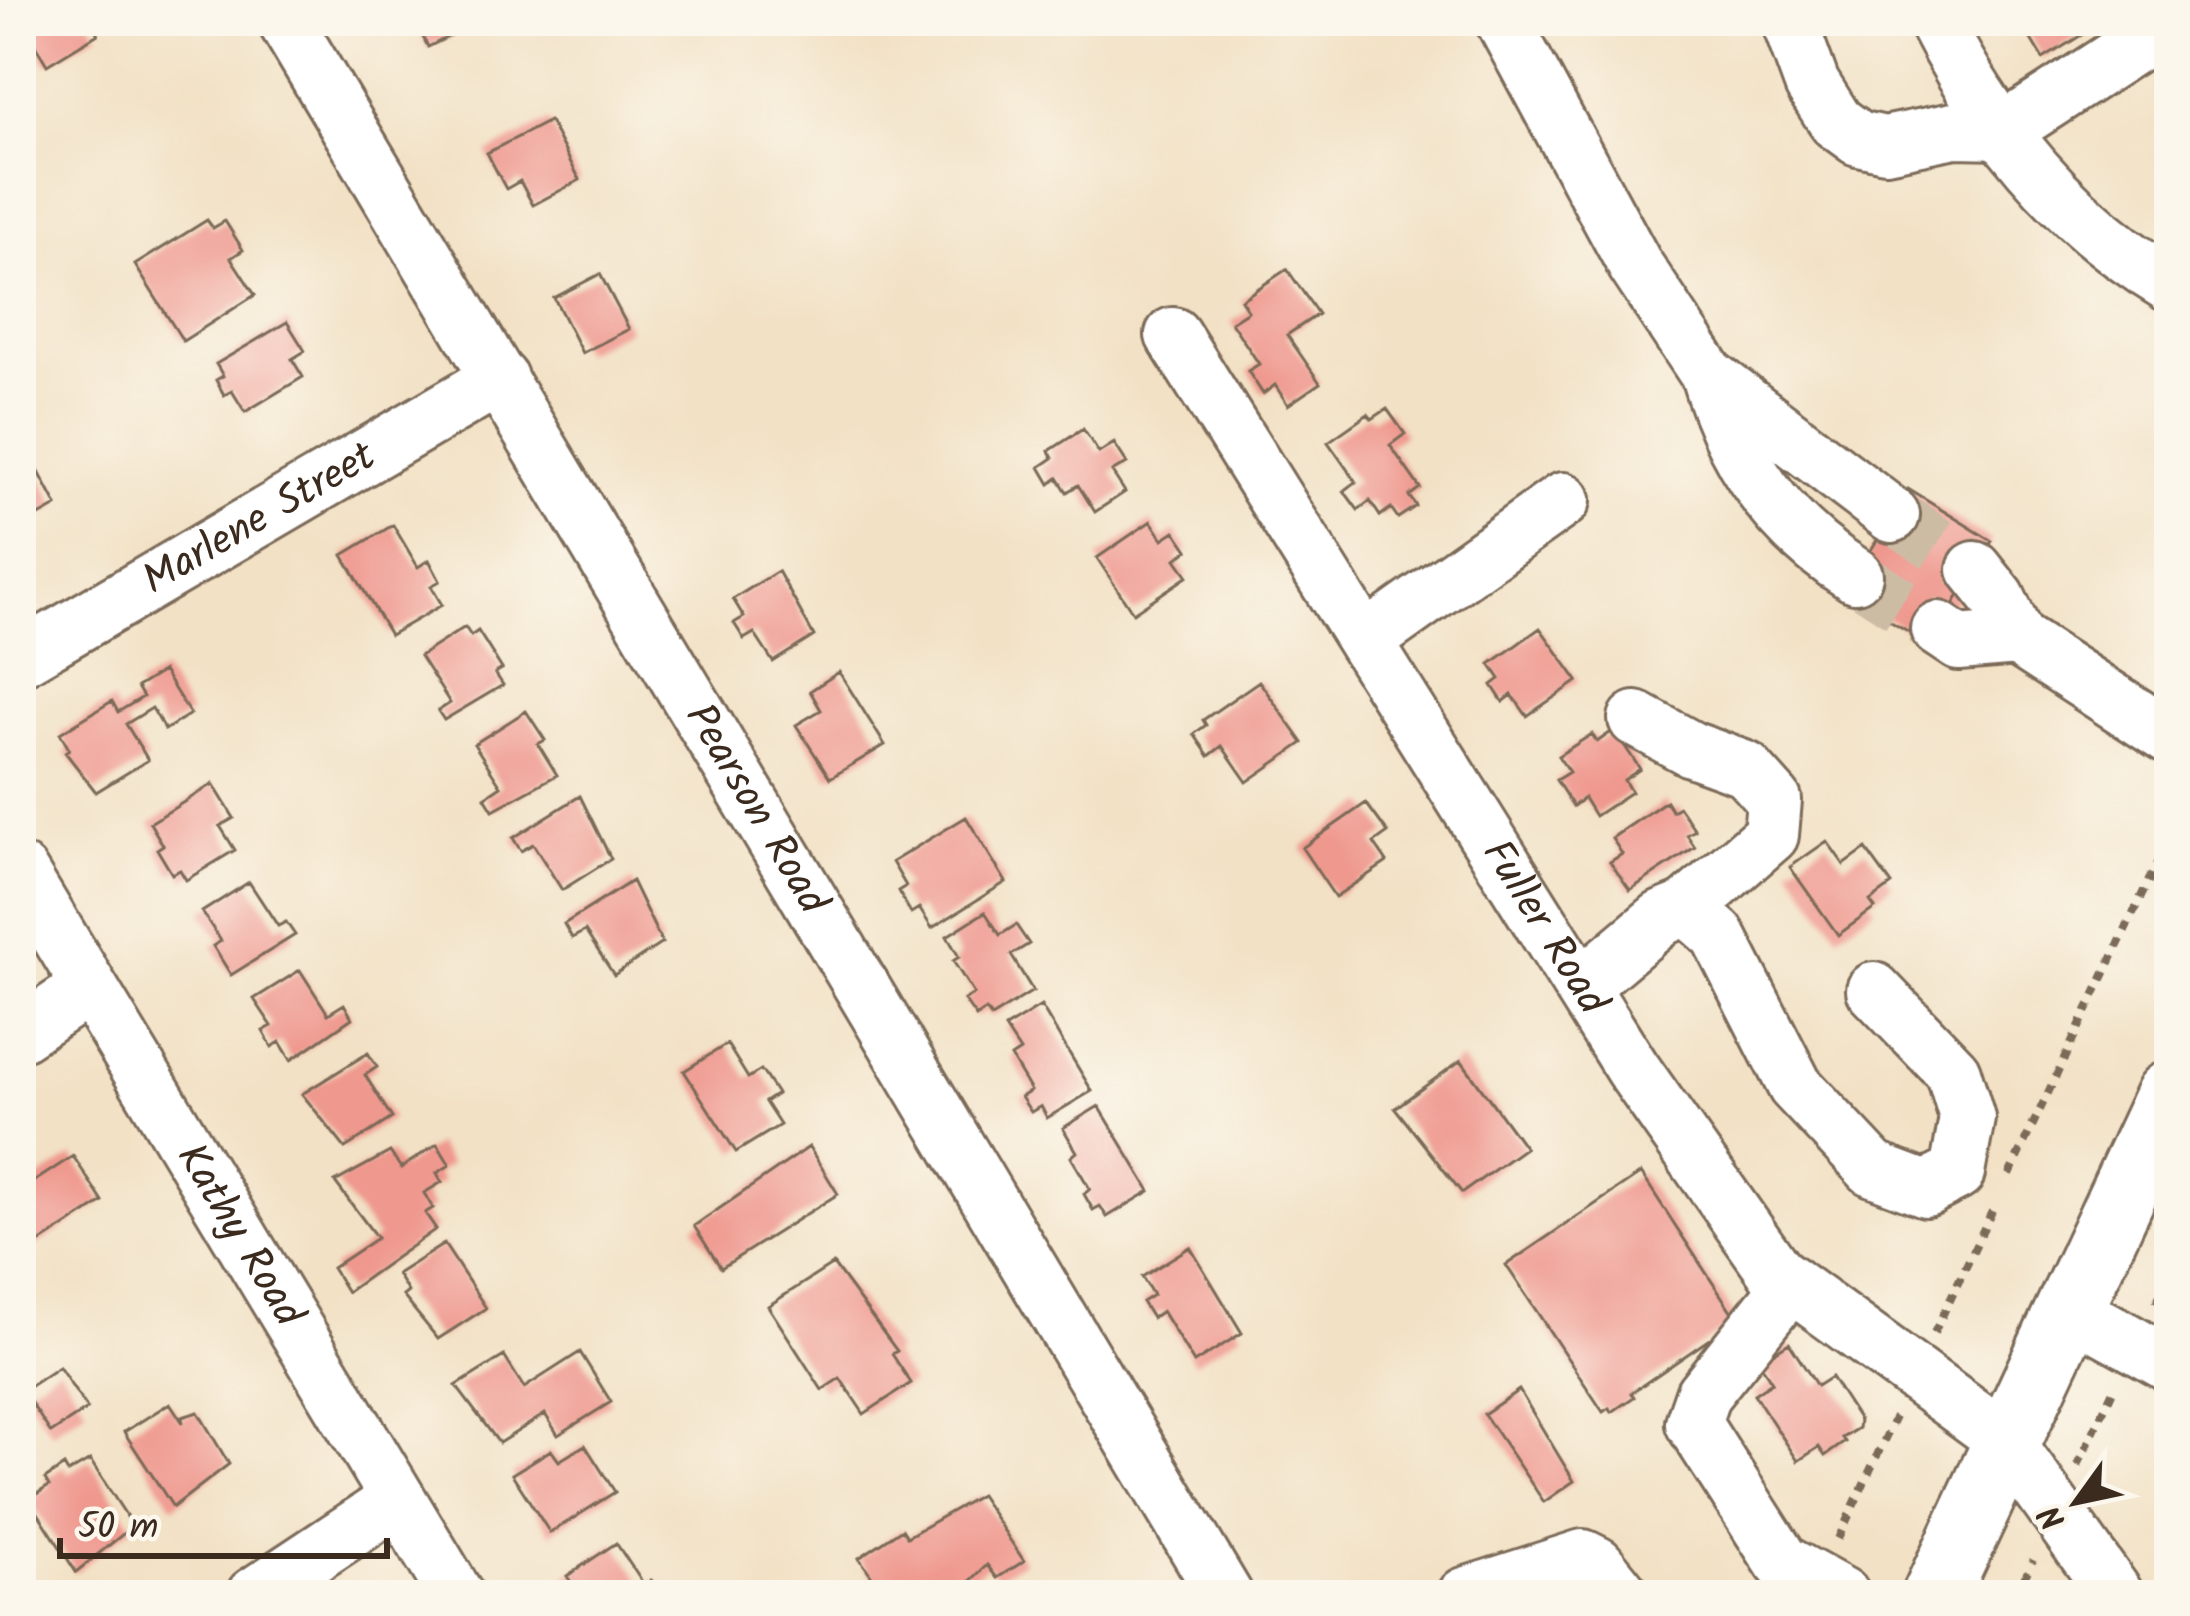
<svg xmlns="http://www.w3.org/2000/svg" width="2190" height="1616" viewBox="0 0 2190 1616" font-family="Kalam,sans-serif">
  <rect width="100%" height="100%" fill="#fbf7ec"/>
  <filter id="ink" filterUnits="userSpaceOnUse"><feTurbulence type="fractalNoise" baseFrequency=".00833" numOctaves="2"/><feDisplacementMap in="SourceGraphic" scale="24" xChannelSelector="R" yChannelSelector="G"/><feConvolveMatrix kernelMatrix="1 2 1 2 8 2 1 2 1" color-interpolation-filters="sRGB"/></filter>
  <filter id="wash" filterUnits="userSpaceOnUse"><feTurbulence type="fractalNoise" baseFrequency=".004" numOctaves="4" result="noise"/><feDisplacementMap in="SourceGraphic" scale="48" xChannelSelector="R" yChannelSelector="G"/><feGaussianBlur stdDeviation="2.7" result="paint"/><feColorMatrix in="noise" values="0 0 0 0 0 0 0 0 0 0 0 0 0 0 0 0 0 1.4 0 .05"/><feComposite in="paint" operator="in"/></filter>
  <g filter="url(#wash)">
    <rect width="100%" height="100%" fill="#f2e1c5"/>
    <g id="blocks">
      <path fill="#ef988e" d="M21 21H90L98 34 47 65Z
        M415 21H480L428 47Z
        M2020 21H2104L2043 59Z
        M549 121 580 180 533 205 520 181 506 189 487 153Z
        M207 220 213 228 225 221 243 250 231 258 255 295 183 341 135 265Z
        M1287 269 1318 314 1287 335 1320 383 1288 405 1275 385 1263 394 1248 371 1259 364 1231 322 1248 311 1241 300Z
        M600 274 629 329 582 353 554 298Z
        M287 322 305 351 292 359 303 377 245 412 232 391 224 395 216 380 223 376 216 364Z
        M1387 409 1405 434 1390 445 1420 488 1409 496 1416 506 1398 518 1391 508 1380 516 1370 501 1358 510 1344 491 1356 482 1328 442 1368 414 1372 419Z
        M1083 429 1099 453 1114 443 1127 463 1112 472 1125 492 1095 512 1078 485 1067 492 1058 478 1050 484 1040 467 1053 458 1049 451Z
        M21 438 57 506 39 516 27 498 21 502Z
        M1908 489 1992 541 1929 644 1845 593Z
        M1151 521 1163 539 1175 531 1188 550 1176 559 1188 576 1133 613 1097 558Z
        M393 525 418 567 429 560 440 581 431 586 442 605 390 635 343 555Z
        M778 571 814 636 773 662 754 633 744 639 734 623 744 617 733 599Z
        M465 627 471 636 478 631 502 669 495 673 503 685 444 720 438 711 450 703 420 656Z
        M1540 628 1578 681 1527 716 1512 695 1503 702 1492 685 1500 679 1490 664Z
        M163 671 190 714 165 730 152 708 126 724 148 760 96 792 65 752 69 749 60 733 112 701 118 712 143 697 137 687Z
        M839 672 885 745 830 778 796 725 821 710 810 691Z
        M1259 681 1303 743 1247 782 1222 746 1209 756 1194 734 1206 725 1203 720Z
        M526 711 545 740 538 744 557 775 493 810 485 797 501 786 474 744Z
        M1614 730 1640 769 1624 780 1631 792 1595 816 1584 798 1573 806 1556 780 1569 772 1558 756 1592 734 1597 742Z
        M213 784 234 818 220 826 235 850 186 880 180 870 172 874 157 849 163 845 150 823Z
        M580 796 611 859 562 890 533 844 521 851 513 838Z
        M1666 801 1672 811 1679 807 1695 830 1687 835 1695 847 1630 890 1610 862 1622 854 1612 838Z
        M1366 803 1388 833 1374 843 1387 862 1335 897 1302 848Z
        M966 817 1006 882 932 928 919 908 911 913 898 891 906 886 892 862Z
        M1827 841 1844 865 1866 849 1892 885 1870 901 1875 908 1838 935 1790 867Z
        M632 881 662 943 614 975 585 931 572 938 564 924Z
        M249 882 278 926 286 922 295 935 231 975 213 946 221 941 202 912Z
        M985 912 1000 935 1016 925 1029 944 1011 955 1033 991 991 1017 986 1010 976 1017 964 1000 974 994 953 961 959 957 947 936Z
        M300 970 328 1014 344 1004 352 1018 291 1060 280 1042 272 1047 263 1031 272 1026 254 999Z
        M1041 1006 1092 1091 1047 1118 1041 1106 1031 1112 1021 1097 1031 1091 1011 1057 1020 1051 1005 1028Z
        M727 1044 748 1078 761 1070 777 1094 765 1102 780 1125 736 1152 684 1071Z
        M368 1053 377 1067 365 1075 392 1118 345 1148 302 1094Z
        M1461 1060 1525 1148 1462 1193 1395 1108Z
        M1099 1106 1150 1191 1107 1217 1100 1206 1093 1210 1084 1194 1090 1189 1071 1157 1077 1152 1063 1128Z
        M437 1144 450 1165 437 1173 442 1182 424 1193 433 1208 425 1213 436 1229 347 1292 332 1268 377 1238 335 1182 390 1152 401 1168Z
        M809 1147 838 1194 721 1268 694 1226Z
        M73 1156 103 1202 26 1252 21 1244V1190Z
        M1641 1173 1737 1320 1631 1393 1634 1397 1612 1412 1609 1408 1603 1412 1506 1265Z
        M444 1244 486 1308 438 1339 403 1296 408 1292 397 1274Z
        M1190 1247 1242 1333 1194 1363 1162 1311 1152 1318 1142 1302 1153 1295 1142 1277Z
        M833 1264 897 1351 892 1354 911 1383 864 1414 840 1378 822 1390 768 1306Z
        M1789 1343 1817 1386 1831 1377 1859 1420 1858 1428 1842 1438 1845 1442 1825 1456 1819 1447 1798 1461 1754 1394 1772 1382 1759 1362Z
        M580 1352 611 1402 558 1435 545 1414 499 1443 456 1386 504 1356 524 1388Z
        M59 1367 87 1409 51 1433 23 1391Z
        M1519 1390 1574 1481 1544 1502 1484 1414Z
        M170 1403 183 1423 182 1417 198 1412 229 1464 173 1507 124 1432Z
        M585 1445 615 1492 550 1533 512 1474 551 1450 559 1461Z
        M90 1460 133 1526 76 1572 29 1499 49 1486 45 1479 64 1466 68 1473Z
        M980 1495 1024 1561 997 1578 987 1565 956 1595H871L865 1585 874 1579 859 1558 902 1529 907 1537Z
        M616 1543 644 1585 651 1580 664 1592 579 1595 567 1576Z"/>
    </g>
  </g>
  <g filter="url(#ink)">
    <use href="#blocks" fill-opacity="0" stroke="#7b6a58" stroke-width="3"/>
    <g fill="none" stroke-linecap="round" stroke-linejoin="round">
      <path stroke="#cdbca4" stroke-width="54" stroke-dasharray="54 27" stroke-linecap="butt" d="M1892 515 1975 569
        M1855 575 1938 629"/>
      <g stroke="#7b6a58" stroke-width="60">
        <g id="minor">
          <path id="s1" d="M285 21 1225 1595"/>
          <path d="M1503 21 1635 265 1708 375 1892 515"/>
          <path d="M1789 21 1812 84 1836 122 1858 138 1885 144 1954 130 2003 131 2169 23"/>
          <path d="M1935 21C1989 128 2065 222 2169 284"/>
          <path id="s2" d="M1173 335 1632 1068 1776 1273 2005 1440 2116 1595"/>
          <path d="M1708 375C1733 461 1779 528 1855 575"/>
          <path d="M1975 569 1998 598 2017 638 2169 737"/>
          <path d="M1938 629 1959 643 2017 638"/>
          <path d="M1365 641 1563 500"/>
          <path id="s3" d="M21 658 500 378"/>
          <path d="M1636 719 1691 749 1746 769 1774 800 1771 835 1687 908"/>
          <path id="s4" d="M21 873 456 1595"/>
          <path d="M1581 986 1662 918 1687 908 1718 935 1795 1086 1873 1169 1926 1189 1957 1173 1967 1118 1953 1072 1874 990"/>
          <path d="M21 1033 88 988"/>
          <path d="M1791 1284 1703 1394 1693 1423 1782 1562 1842 1595"/>
          <path d="M2068 1308 2169 1364"/>
          <path d="M254 1595 397 1500"/>
          <path d="M1465 1595 1583 1557 1597 1564 1622 1595"/>
        </g>
      </g>
      <g stroke="#7b6a58" stroke-width="72">
        <path id="highway" d="M1936 1595 2169 1095"/>
      </g>
      <path stroke="#7b6a58" stroke-width="8" stroke-dasharray="9 9" stroke-linecap="butt" d="M2009 1175 2169 838
        M2156 1303 2169 1277
        M1934 1333 1995 1205
        M2078 1465 2115 1386
        M1838 1539 1895 1417
        M2016 1595 2033 1560"/>
      <use href="#minor" stroke="#fff" stroke-width="54"/>
      <use href="#highway" stroke="#fff" stroke-width="66"/>
    </g>
  </g>
  <g text-anchor="middle" dominant-baseline="central" stroke-width="9" stroke-linejoin="round" paint-order="stroke">
    <g font-size="42" fill="#3b2a1e" stroke="#fbf7ec">
      <text stroke="none"><textPath href="#s3" startOffset="276">Marlene Street</textPath></text>
      <text stroke="none"><textPath href="#s1" startOffset="918">Pearson Road</textPath></text>
      <text stroke="none"><textPath href="#s2" startOffset="699">Fuller Road</textPath></text>
      <text stroke="none"><textPath href="#s4" startOffset="423">Kathy Road</textPath></text>
    </g>
  </g>
  <rect width="2190" height="1616" fill="none" stroke="#fbf7ec" stroke-width="72"/>
  <g transform="translate(2076 1502) rotate(237)" stroke="#fbf7ec" stroke-width="9" paint-order="stroke">
  <path d="M0-9L21 45L0 30L-21 45Z" fill="#3b2a1e"/>
  <text y="-18" font-size="33" font-weight="bold" text-anchor="middle" fill="#3b2a1e">N</text>
  </g>
  <path d="M60 1538v18h327v-18" fill="none" stroke="#3b2a1e" stroke-width="6"/>
  <text x="78" y="1538" font-size="36" fill="#3b2a1e" stroke="#fbf7ec" stroke-width="9" paint-order="stroke">50 m</text>
</svg>
